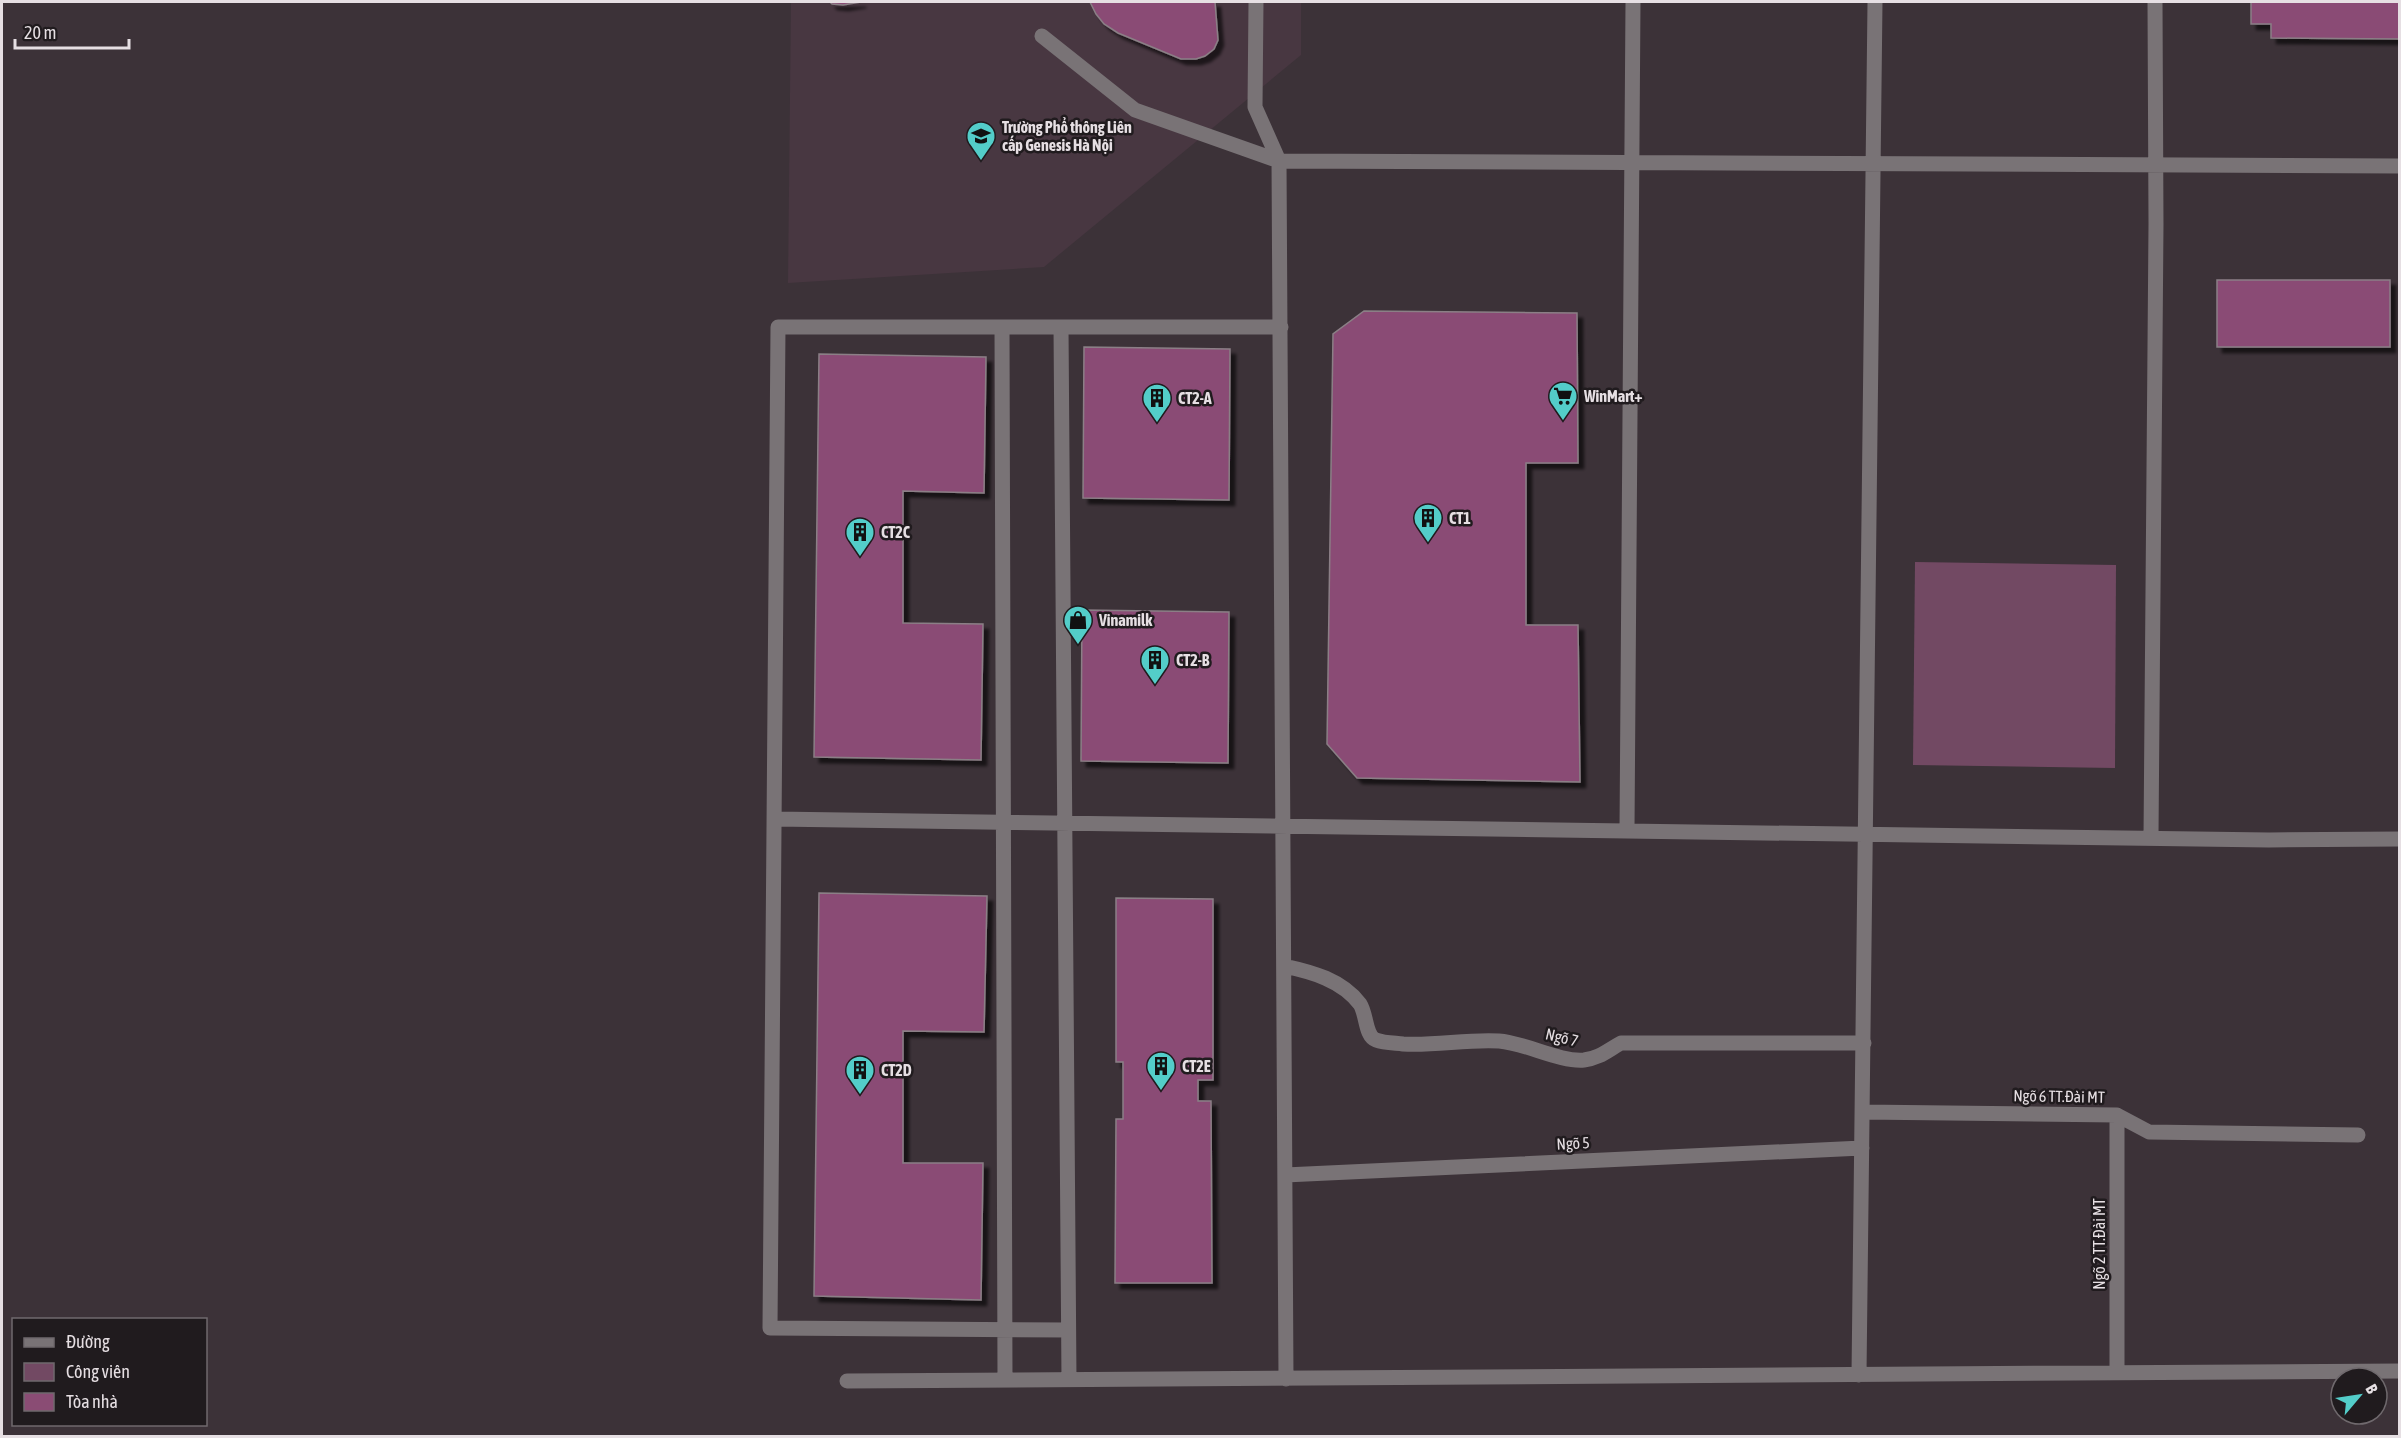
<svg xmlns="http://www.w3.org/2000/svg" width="2401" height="1438" viewBox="0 0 2401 1438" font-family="'Asap Condensed',sans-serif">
  <defs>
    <filter id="shadow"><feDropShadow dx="5.5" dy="5.5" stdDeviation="1.5" flood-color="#0009"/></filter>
  </defs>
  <rect width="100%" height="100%" fill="#3c3238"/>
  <path fill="#483741" d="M791 2H1301V55L1044 267 788 283Z"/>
  <path fill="#724963" d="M1915 562 2116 565 2115 768 1913 765Z"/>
  <path fill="#8a4c74" stroke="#8b7f86" stroke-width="1.5" filter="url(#shadow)" d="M830 2H861L843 5 832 4Z
    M1090 2H1215L1218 40 1214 49 1205 56 1196 59H1181L1118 33 1104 24 1096 14Z
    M2251 2H2400V39L2271 38V24H2251Z
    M2217 280H2390V347H2217Z
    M1364 311 1577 313 1578 463H1526V625H1578L1580 782 1357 778 1327 744 1333 334Z
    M1084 347 1230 349 1229 500 1083 498Z
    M819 354 986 357 984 493 903 491V623L983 624 981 760 814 757Z
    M1082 610 1229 612 1228 763 1081 761Z
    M819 893 987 896 984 1032 903 1031V1163H983L981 1300 814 1296Z
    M1116 898 1213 899V1080H1198V1101H1211L1212 1283H1115L1116 1119H1123V1062H1116Z"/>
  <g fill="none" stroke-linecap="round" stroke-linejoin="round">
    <path stroke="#797376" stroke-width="15" d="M1256 2 1255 107 1279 161
      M1042 36 1135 110 1279 161
      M1002 327 1005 1380
      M1061 327 1069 1380
      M775 819 2269 840 2400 839
      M1627 830 1633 2
      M2151 837 2156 224 2155 2
      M1284 966C1312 972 1342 980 1360 1004 1367 1015 1365 1036 1376 1040 1384 1043 1395 1043 1403 1044 1435 1046 1467 1039 1499 1041 1526 1043 1559 1062 1584 1060 1600 1058 1608 1050 1621 1043H1864
      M1863 1112 2117 1115 2149 1132 2358 1135
      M2117 1115V1373
      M1285 1175 1862 1148
      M1068 1330 770 1328 778 327H1281
      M1859 1375 1875 2
      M1286 1379 1279 161 2400 166
      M847 1381 2400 1371"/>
  </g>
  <defs>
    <g id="school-pin" transform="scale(1.5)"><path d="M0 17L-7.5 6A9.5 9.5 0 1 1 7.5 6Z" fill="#53cdc9" stroke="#201b1e"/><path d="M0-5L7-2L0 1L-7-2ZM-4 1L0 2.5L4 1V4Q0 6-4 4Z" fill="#111"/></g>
    <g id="supermarket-pin" transform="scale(1.5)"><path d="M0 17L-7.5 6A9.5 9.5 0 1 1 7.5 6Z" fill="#53cdc9" stroke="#201b1e"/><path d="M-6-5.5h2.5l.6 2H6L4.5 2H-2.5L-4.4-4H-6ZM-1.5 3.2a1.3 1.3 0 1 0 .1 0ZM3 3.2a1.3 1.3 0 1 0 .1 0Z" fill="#111"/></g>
    <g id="building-pin" transform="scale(1.5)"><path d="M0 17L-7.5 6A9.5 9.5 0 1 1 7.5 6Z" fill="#53cdc9" stroke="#201b1e"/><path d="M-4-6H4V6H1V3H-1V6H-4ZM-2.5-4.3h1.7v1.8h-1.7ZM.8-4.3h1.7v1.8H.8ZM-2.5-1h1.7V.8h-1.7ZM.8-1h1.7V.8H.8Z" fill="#111"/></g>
    <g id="shop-pin" transform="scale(1.5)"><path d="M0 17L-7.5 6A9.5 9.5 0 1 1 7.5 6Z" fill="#53cdc9" stroke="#201b1e"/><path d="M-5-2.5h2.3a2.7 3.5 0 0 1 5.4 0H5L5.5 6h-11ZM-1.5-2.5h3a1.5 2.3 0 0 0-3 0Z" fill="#111"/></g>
  </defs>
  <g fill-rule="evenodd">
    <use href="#school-pin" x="981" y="136"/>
    <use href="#supermarket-pin" x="1563" y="396"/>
    <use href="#building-pin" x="1157" y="398"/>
    <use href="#building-pin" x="1428" y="518"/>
    <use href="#building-pin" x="860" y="532"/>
    <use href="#shop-pin" x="1078" y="620"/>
    <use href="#building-pin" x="1155" y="660"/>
    <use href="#building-pin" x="1161" y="1066"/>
    <use href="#building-pin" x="860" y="1070"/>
  </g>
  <g text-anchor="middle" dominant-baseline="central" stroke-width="5" stroke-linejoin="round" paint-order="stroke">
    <g font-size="16" font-weight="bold" fill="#e6dfe3" stroke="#201b1e" text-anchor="start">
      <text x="1002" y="127">Trường Phổ thông Liên<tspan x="1002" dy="18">cấp Genesis Hà Nội</tspan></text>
      <text x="1584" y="396">WinMart+</text>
      <text x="1178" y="398">CT2-A</text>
      <text x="1449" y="518">CT1</text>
      <text x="881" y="532">CT2C</text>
      <text x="1099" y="620">Vinamilk</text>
      <text x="1176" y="660">CT2-B</text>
      <text x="1182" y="1066">CT2E</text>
      <text x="881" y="1070">CT2D</text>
    </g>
    <g font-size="16" fill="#e6dfe3" stroke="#201b1e">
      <text transform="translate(1562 1037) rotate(13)">Ngõ 7</text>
      <text transform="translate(2059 1096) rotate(1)">Ngõ 6 TT.Đài MT</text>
      <text transform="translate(1573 1143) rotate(-3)">Ngõ 5</text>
      <text transform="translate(2099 1244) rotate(-90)">Ngõ 2 TT.Đài MT</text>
    </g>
  </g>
  <rect width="2401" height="1438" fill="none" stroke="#e6dfe3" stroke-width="6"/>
  <rect x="12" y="1318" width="195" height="108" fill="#201b1e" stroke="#6f696d" stroke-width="1.5"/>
  <rect x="24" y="1338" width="30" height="9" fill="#797376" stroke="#6f696d" stroke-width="1.5"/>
  <text x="66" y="1348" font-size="18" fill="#e6dfe3">Đường</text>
  <rect x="24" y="1363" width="30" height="18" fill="#724963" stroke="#6f696d" stroke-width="1.5"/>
  <text x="66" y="1378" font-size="18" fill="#e6dfe3">Công viên</text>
  <rect x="24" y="1393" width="30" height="18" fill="#8a4c74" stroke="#6f696d" stroke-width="1.5"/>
  <text x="66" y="1408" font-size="18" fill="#e6dfe3">Tòa nhà</text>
  <g transform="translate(2359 1396) rotate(61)"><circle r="28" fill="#201b1e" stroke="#6f696d" stroke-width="1.5"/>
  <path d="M0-4.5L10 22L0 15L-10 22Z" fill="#53cdc9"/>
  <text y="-9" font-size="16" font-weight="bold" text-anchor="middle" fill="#e6dfe3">B</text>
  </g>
  <path d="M15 39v9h114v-9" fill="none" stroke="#e6dfe3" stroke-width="3"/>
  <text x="24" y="39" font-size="18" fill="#e6dfe3" stroke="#201b1e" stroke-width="4.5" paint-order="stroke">20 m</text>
</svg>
